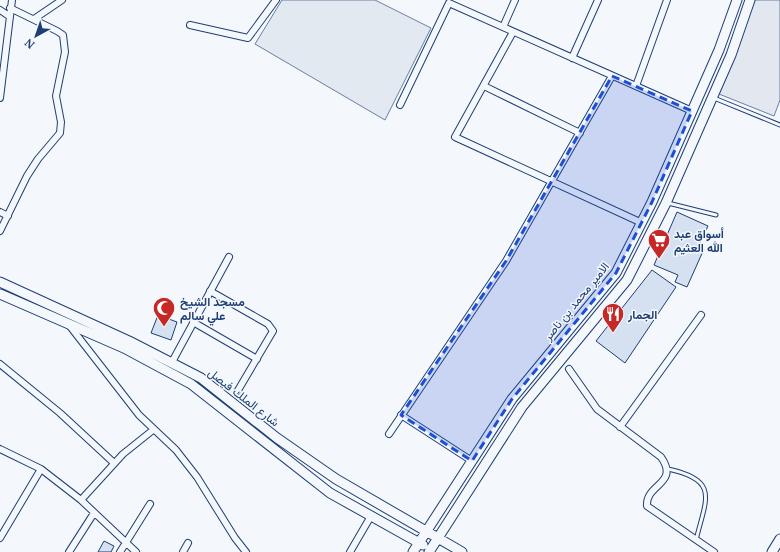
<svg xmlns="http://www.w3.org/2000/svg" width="780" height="552" viewBox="0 0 780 552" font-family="'Noto Serif',Vazirmatn,serif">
  <rect width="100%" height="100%" fill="#f4f7fb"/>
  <path fill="#e3e9f0" stroke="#687fa3" d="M282 0H375L431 28 385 120 255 44Z"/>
  <path fill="#e3e8f0" stroke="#687fa3" d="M755 0H780V100L774 116 719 94Z"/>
  <path fill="#d5e0f0" stroke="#1d3f73" d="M677 212 708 226 698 247 704 249 687 287 675 282 678 275 654 265Z
    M652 270 676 287 625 363 596 341Z
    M158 315 177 322 171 340 151 333Z
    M104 541 114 546 111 552H98Z"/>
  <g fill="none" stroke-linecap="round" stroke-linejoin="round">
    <g stroke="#1d3f73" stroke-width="5">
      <path id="lane" d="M714 98 780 125
        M668 203 716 215
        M668 469C720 480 706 499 696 540"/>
    </g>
    <g stroke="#1d3f73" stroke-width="8">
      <path id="street" d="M0 10 9 16
        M34 19 62 0
        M190 25 248 38 276 0
        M503 27 515 0
        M513 32 455 137 642 223
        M572 58 598 0
        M484 86 580 133
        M636 86 667 0
        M0 98 12 0
        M400 105 449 3 692 111
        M0 212 8 216
        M0 231 27 176 38 159 60 133 61 122 56 96 65 52 63 35 57 31 10 8
        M210 291 268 324 273 331 237 392
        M193 322 257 359
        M69 325 139 415 176 450 197 477 235 538 246 552
        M172 362 229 257
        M0 364 60 413 114 463
        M569 369 597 409 661 457C680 484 645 484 647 506L714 552
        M401 415 472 461
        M620 427 701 315
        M389 434 506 261 612 76
        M0 449 41 469 81 500 136 552
        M81 500 123 454 153 430
        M0 538 41 469
        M69 552 94 513
        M120 552 150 504
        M183 552 188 543
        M350 552 371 516"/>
    </g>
    <g stroke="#1d3f73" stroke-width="11">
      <path id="secondary" d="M0 282 129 341 201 378 277 438 336 479 462 552
        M0 294 124 348 191 384 330 493 423 545
        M413 552 512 399 616 273 652 202 719 50 737 0
        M429 552 522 407 627 280 666 203 731 55 750 0
        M772 552 780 539"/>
    </g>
    <use href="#lane" stroke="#f4f7fb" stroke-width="3"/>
    <use href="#street" stroke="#f4f7fb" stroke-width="6"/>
    <use href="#secondary" stroke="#f4f7fb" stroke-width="9"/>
  </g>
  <path fill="#1d4ed8" fill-opacity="0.2" stroke="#1d4ed8" stroke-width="3" stroke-dasharray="8 5" stroke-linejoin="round" d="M612 76 692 111 652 202 616 273 512 399 472 461 401 415 506 261Z"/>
  <defs>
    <g id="supermarket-pin" transform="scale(1.15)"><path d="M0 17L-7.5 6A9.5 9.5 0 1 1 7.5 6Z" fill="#c62828" stroke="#f4f7fb"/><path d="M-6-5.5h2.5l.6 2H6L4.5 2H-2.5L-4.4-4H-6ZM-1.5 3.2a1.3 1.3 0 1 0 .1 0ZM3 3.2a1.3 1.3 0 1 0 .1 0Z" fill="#fff"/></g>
    <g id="mosque-pin" transform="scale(1.15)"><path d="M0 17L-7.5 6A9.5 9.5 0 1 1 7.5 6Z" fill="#c62828" stroke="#f4f7fb"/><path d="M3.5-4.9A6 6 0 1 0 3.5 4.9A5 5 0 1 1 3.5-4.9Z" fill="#fff"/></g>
    <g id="restaurant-pin" transform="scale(1.15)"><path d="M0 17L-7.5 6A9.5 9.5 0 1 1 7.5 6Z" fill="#c62828" stroke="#f4f7fb"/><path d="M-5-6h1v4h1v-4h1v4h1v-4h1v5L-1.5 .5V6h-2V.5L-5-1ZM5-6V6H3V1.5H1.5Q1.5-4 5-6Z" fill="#fff"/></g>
  </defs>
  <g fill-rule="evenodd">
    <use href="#supermarket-pin" x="659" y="240"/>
    <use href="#mosque-pin" x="164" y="308"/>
    <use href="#restaurant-pin" x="613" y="314"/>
  </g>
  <g text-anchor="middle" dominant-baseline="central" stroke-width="3" stroke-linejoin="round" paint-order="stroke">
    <g font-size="12" font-weight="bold" fill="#1d3f73" stroke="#f4f7fb" text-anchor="start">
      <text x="674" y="233">أسواق عبد<tspan x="674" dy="14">الله العثيم</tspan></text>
      <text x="180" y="301">مسجد الشيخ<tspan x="180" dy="14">علي سالم</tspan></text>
      <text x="628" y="314">الجمار</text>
    </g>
    <g font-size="12" fill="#1d3f73" stroke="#f4f7fb">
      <text transform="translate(576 301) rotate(-51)">الامير محمد بن ناصر</text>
      <text transform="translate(244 397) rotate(38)">شارع الملك فيصل</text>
    </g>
  </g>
  <g transform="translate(36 36) rotate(220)" stroke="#f4f7fb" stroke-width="3" paint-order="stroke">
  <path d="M0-3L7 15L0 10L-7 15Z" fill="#1d3f73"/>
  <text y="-6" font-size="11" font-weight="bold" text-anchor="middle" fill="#1d3f73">N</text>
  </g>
</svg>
